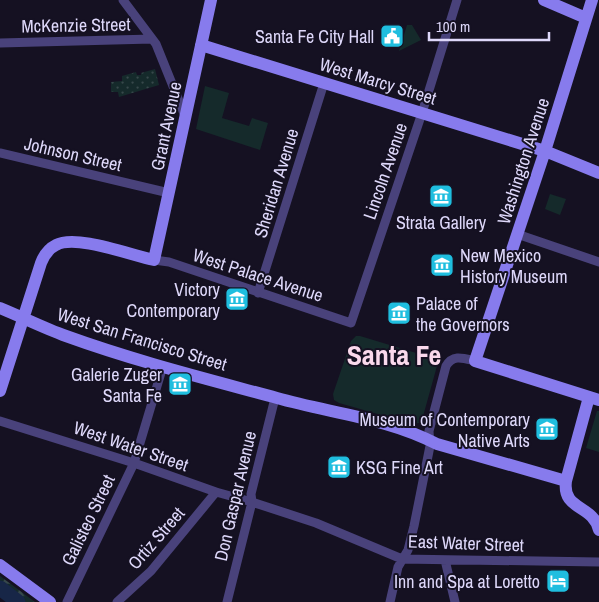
<svg xmlns="http://www.w3.org/2000/svg" width="599" height="602" viewBox="0 0 599 602" font-family="'Archivo Narrow',sans-serif">
  <defs>
    <pattern id="forest-firs" width="22" height="20" patternUnits="userSpaceOnUse" patternTransform="scale(1.25)"><rect width="22" height="20" fill="#152a2b"/><path d="M5 1l3.5 6h-7zM16 11l3.5 6h-7z" fill="#37484b"/></pattern>
    <pattern id="garden-dots" width="8" height="8" patternUnits="userSpaceOnUse" patternTransform="scale(1.25)"><rect width="8" height="8" fill="#152a2b"/><path d="M2 2h.1M6 6h.1" fill="none" stroke="#37484b" stroke-width="1.8" stroke-linecap="round"/></pattern>
  </defs>
  <rect width="100%" height="100%" fill="#151122"/>
  <path fill="#152a2b" d="M407 25H412L421 40 399 51Z
    M205 86 229 93 222 118 249 126 252 118 268 123 260 150 196 129Z
    M550 194 566 199 560 215 545 209Z
    M356 336H360L436 359 437 366 422 420 419 423 413 424 339 403 334 400 333 394 351 341Z
    M597 411H599V452L586 448Z"/>
  <path fill="url(#forest-firs)" d="M0 576 35 602H7L0 597Z"/>
  <path fill="url(#garden-dots)" d="M155 69 159 85 119 97 118 92H111V82L122 81V76L136 72 137 75H141V73Z"/>
  <g fill="none" stroke-linecap="round" stroke-linejoin="round">
    <path stroke="#172647" stroke-width="15" d="M0 588 18 602"/>
    <path stroke="#49427b" stroke-width="9" d="M123 0 156 44 185 116
      M0 43 152 39
      M0 153 169 193
      M517 234 599 262
      M154 260 169 262 351 323 422 113 457 0
      M258 293 324 83
      M0 421 134 463 216 492 252 502 316 523 402 559 599 562
      M445 560 455 602
      M67 602 134 463 163 366
      M117 602 151 571 216 492
      M227 602 252 502 251 494 275 398
      M390 602 398 567 408 550 414 526 430 446 429 431 446 366C453 354 463 358 475 361"/>
    <path stroke="#877bed" stroke-width="12" d="M544 0 586 18
      M592 0 545 151 475 361 599 400
      M201 45 545 151 599 173
      M0 308C22 317 44 328 66 336 135 361 207 379 277 398 330 413 387 418 437 444L566 481
      M0 391 41 263C44 255 48 249 56 245 76 234 130 255 154 260L211 0
      M589 397 566 481C562 511 593 504 599 530
      M0 565 50 602"/>
  </g>
  <defs>
    <g id="civic-square" transform="scale(1.25)"><rect x="-9" y="-9" width="18" height="18" rx="4" fill="#1fbedf" stroke="#151122"/><path d="M-.6-6.5H3V-4.5H.6V-3L4-1V1h2V6H-6V1h2V-1L-.6-3ZM-1.2 2.5V6h2.4V2.5Z" fill="#fff"/></g>
    <g id="museum-square" transform="scale(1.25)"><rect x="-9" y="-9" width="18" height="18" rx="4" fill="#1fbedf" stroke="#151122"/><path d="M0-6L6-3V-2H-6V-3ZM-5-1h2V3h-2ZM-1-1h2V3h-2ZM3-1h2V3H3ZM-6 4H6V6H-6Z" fill="#fff"/></g>
    <g id="hotel-square" transform="scale(1.25)"><rect x="-9" y="-9" width="18" height="18" rx="4" fill="#1fbedf" stroke="#151122"/><path d="M-6-4.5h1.5V1H6V5H4.5V3h-9V5H-6ZM-4 0a1.8 1.8 0 1 1 3.6 0ZM.5 0V-2.5h3Q6-2.5 6 0Z" fill="#fff"/></g>
  </defs>
  <g fill-rule="evenodd">
    <use href="#civic-square" x="392" y="36"/>
    <use href="#museum-square" x="441" y="196"/>
    <use href="#museum-square" x="442" y="265"/>
    <use href="#museum-square" x="237" y="299"/>
    <use href="#museum-square" x="399" y="313"/>
    <use href="#museum-square" x="180" y="384"/>
    <use href="#museum-square" x="547" y="429"/>
    <use href="#museum-square" x="339" y="467"/>
    <use href="#hotel-square" x="558" y="581"/>
  </g>
  <g text-anchor="middle" dominant-baseline="central" stroke-width="4" stroke-linejoin="round" paint-order="stroke">
    <g font-size="18" fill="#ded8fa" stroke="#151122">
      <text transform="translate(76 25) rotate(-1)">McKenzie Street</text>
      <text transform="translate(378 81) rotate(17)">West Marcy Street</text>
      <text transform="translate(166 126) rotate(-78)">Grant Avenue</text>
      <text transform="translate(73 154) rotate(13)">Johnson Street</text>
      <text transform="translate(523 161) rotate(-72)">Washington Avenue</text>
      <text transform="translate(385 171) rotate(-71)">Lincoln Avenue</text>
      <text transform="translate(276 183) rotate(-73)">Sheridan Avenue</text>
      <text transform="translate(258 275) rotate(18)">West Palace Avenue</text>
      <text transform="translate(142 339) rotate(17)">West San Francisco Street</text>
      <text transform="translate(131 446) rotate(19)">West Water Street</text>
      <text transform="translate(235 496) rotate(-77)">Don Gaspar Avenue</text>
      <text transform="translate(88 520) rotate(-64)">Galisteo Street</text>
      <text transform="translate(156 538) rotate(-49)">Ortiz Street</text>
      <text transform="translate(466 543) rotate(2)">East Water Street</text>
    </g>
    <g font-size="18" fill="#ded8fa" stroke="#151122" text-anchor="end">
      <text x="374" y="36">Santa Fe City Hall</text>
      <text x="441" y="222" text-anchor="middle">Strata Gallery</text>
      <text x="460" y="255" text-anchor="start">New Mexico<tspan x="460" dy="21">History Museum</tspan></text>
      <text x="220" y="289">Victory<tspan x="220" dy="21">Contemporary</tspan></text>
      <text x="416" y="303" text-anchor="start">Palace of<tspan x="416" dy="21">the Governors</tspan></text>
      <text x="162" y="374">Galerie Zuger<tspan x="162" dy="21">Santa Fe</tspan></text>
      <text x="530" y="419">Museum of Contemporary<tspan x="530" dy="21">Native Arts</tspan></text>
      <text x="356" y="467" text-anchor="start">KSG Fine Art</text>
      <text x="540" y="581">Inn and Spa at Loretto</text>
    </g>
    <g font-size="28" font-weight="bold" fill="#fad9ec" stroke="#151122">
      <text x="394" y="355">Santa Fe</text>
    </g>
  </g>
  <path d="M429 32v8h120v-8" fill="none" stroke="#ded8fa" stroke-width="2.5"/>
  <text x="436" y="32" font-size="15" fill="#ded8fa" stroke="#151122" stroke-width="4" paint-order="stroke">100 m</text>
</svg>
